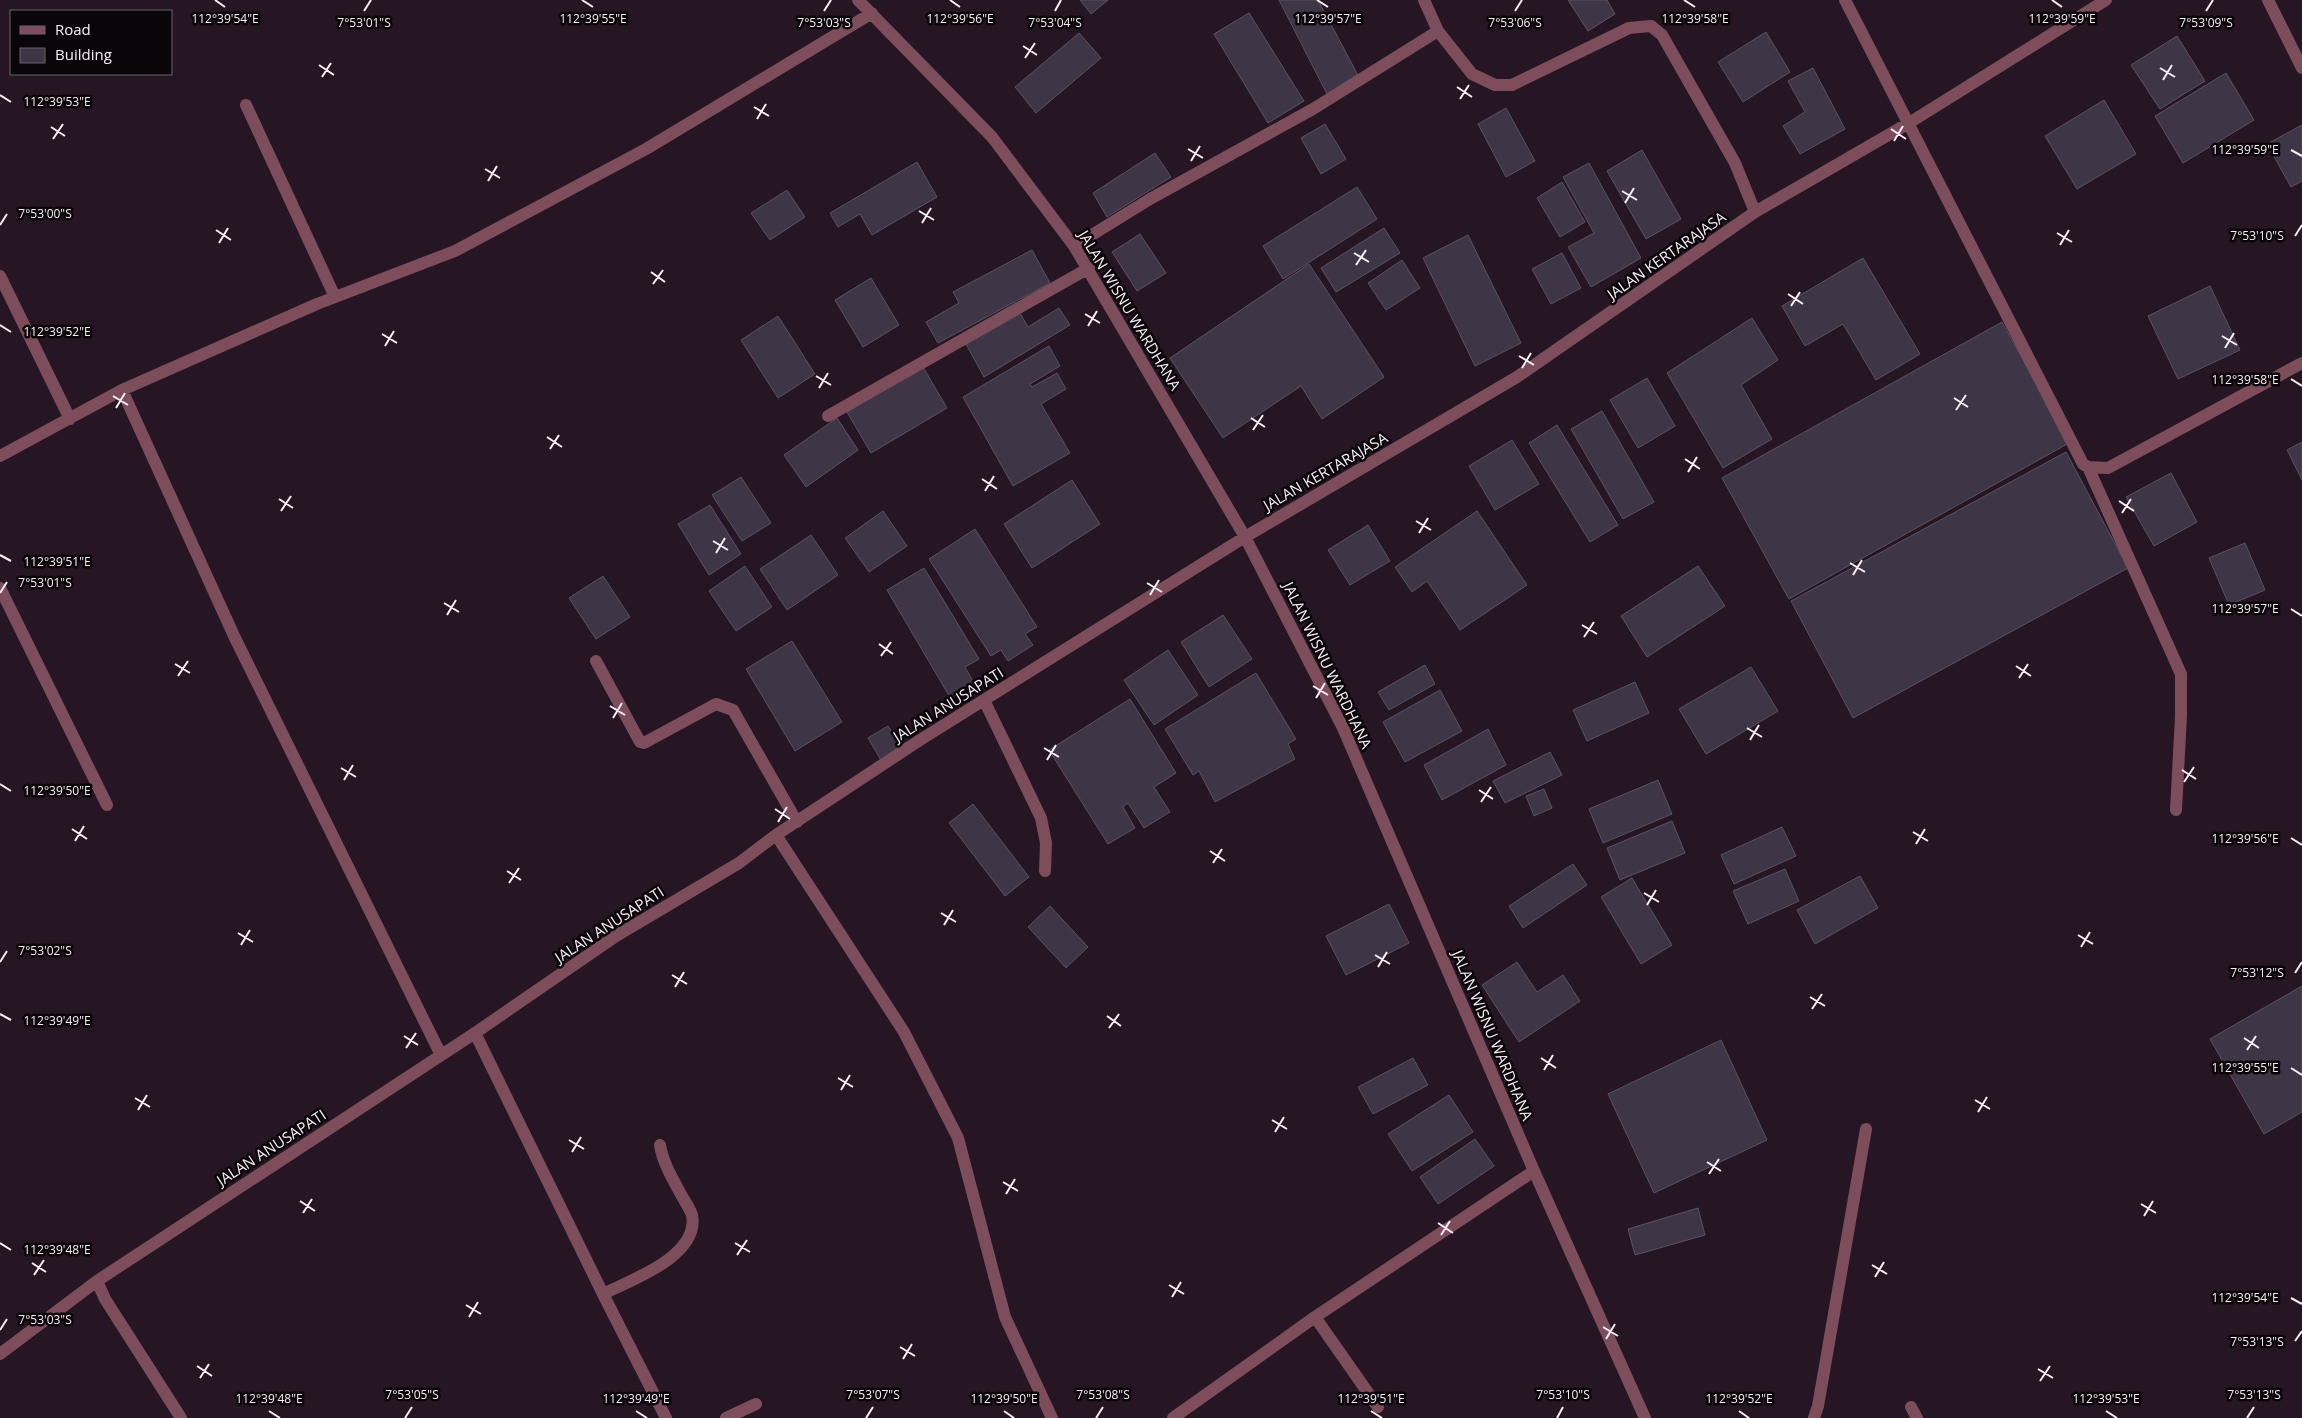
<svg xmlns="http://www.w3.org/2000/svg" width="2302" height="1418" viewBox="0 0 2302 1418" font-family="'Open Sans',sans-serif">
  <rect width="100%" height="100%" fill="#261623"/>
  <path fill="#3e3547" stroke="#5b5165" d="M1080 0H1108L1091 14Z
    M1279 0H1318L1360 79 1328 96Z
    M1568 0H1607L1615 14 1588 31Z
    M1249 13 1304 101 1268 123 1214 34Z
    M1766 32 1790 72 1743 102 1718 62Z
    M1079 33 1101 58 1036 113 1015 87Z
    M2177 36 2205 81 2160 109 2131 65Z
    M1813 68 1845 129 1800 154 1783 126 1805 112 1788 81Z
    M2226 73 2254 120 2183 163 2155 116Z
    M2104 100 2136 154 2077 189 2045 136Z
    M1506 108 1535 161 1506 177 1478 124Z
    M1325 124 1346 159 1321 174 1301 138Z
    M2302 125V181L2291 187 2267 144Z
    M1642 150 1681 219 1646 239 1607 171Z
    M1155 153 1171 177 1107 217 1093 193Z
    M917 162 937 197 872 235 860 214 838 227 830 213Z
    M1589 163 1641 258 1591 287 1568 247 1594 233 1563 177Z
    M1562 182 1585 222 1560 237 1537 198Z
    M1357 187 1377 219 1283 279 1263 246Z
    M787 190 805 217 770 240 751 213Z
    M1384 228 1400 253 1336 292 1321 268Z
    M1140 234 1166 273 1137 291 1112 252Z
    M1468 235 1521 343 1475 366 1423 258Z
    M1032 250 1050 283 938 343 926 322 959 303 953 292Z
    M1562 253 1581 288 1551 304 1532 269Z
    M1863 258 1920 354 1876 380 1843 324 1805 346 1782 306Z
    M1402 260 1420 288 1386 310 1368 283Z
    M1309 264 1384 377 1322 419 1301 386 1223 438 1170 358Z
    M871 278 899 325 863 347 835 300Z
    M2210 286 2240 350 2178 379 2148 316Z
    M1059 308 1070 325 984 377 966 344 1020 313 1028 327Z
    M778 316 815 374 778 398 741 340Z
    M1752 318 1778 360 1741 385 1772 439 1723 468 1667 373Z
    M2002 322 2069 443 1789 599 1722 478Z
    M1049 346 1060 366 1030 384 1032 387 1057 373 1066 389 1041 404 1070 453 1013 486 963 397Z
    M923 367 947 408 871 453 847 412Z
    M1647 378 1675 426 1638 448 1610 400Z
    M1602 411 1654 502 1623 519 1571 429Z
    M837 418 858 450 806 487 784 455Z
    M1557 425 1618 525 1590 542 1529 443Z
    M1512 440 1539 484 1495 510 1469 466Z
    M2302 442V480L2287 450Z
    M2066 452 2128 568 1853 718 1791 601Z
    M2171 473 2197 522 2154 546 2126 497Z
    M741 477 771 523 742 541 712 495Z
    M1072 480 1100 524 1032 568 1004 524Z
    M710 505 741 554 709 575 678 524Z
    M883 511 907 546 869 572 845 538Z
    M1477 511 1527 585 1460 630 1427 581 1412 592 1395 567Z
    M1368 525 1390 561 1350 585 1328 550Z
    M975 529 1037 627 1025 634 1033 645 1008 661 1001 650 991 656 929 559Z
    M811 535 838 575 787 610 760 569Z
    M2245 543 2265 590 2229 605 2209 558Z
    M745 566 772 607 736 631 709 591Z
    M1698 566 1725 606 1647 657 1621 616Z
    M924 568 979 659 965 667 975 685 951 699 887 590Z
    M603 576 630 617 596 639 569 598Z
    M1223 615 1252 659 1209 687 1181 642Z
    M792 641 842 722 795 751 746 669Z
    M1168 650 1198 695 1154 725 1124 680Z
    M1425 665 1435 684 1389 710 1378 692Z
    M1751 667 1778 711 1706 754 1679 709Z
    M1256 673 1296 739 1288 744 1295 759 1215 802 1199 771 1193 775 1165 729Z
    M1635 682 1649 713 1587 741 1573 710Z
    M1440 690 1462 731 1405 762 1383 722Z
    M1130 699 1176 773 1154 787 1170 812 1144 828 1128 803 1123 807 1135 828 1108 844 1049 750Z
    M888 726 901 746 881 760 868 738Z
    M1488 729 1506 765 1442 800 1424 765Z
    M1550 752 1562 775 1505 803 1493 781Z
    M1658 780 1672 814 1603 843 1589 809Z
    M1544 789 1552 808 1534 816 1526 796Z
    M973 804 1029 877 1005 896 949 823Z
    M1672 821 1685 853 1620 880 1607 848Z
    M1782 827 1796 856 1734 884 1721 855Z
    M1573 864 1587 885 1523 928 1509 906Z
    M1785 869 1799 901 1748 924 1733 891Z
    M1860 876 1878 908 1815 944 1797 910Z
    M1632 878 1672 945 1641 964 1601 897Z
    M1389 904 1409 943 1346 975 1326 936Z
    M1050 906 1088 947 1066 968 1028 927Z
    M1517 962 1537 992 1563 975 1580 1001 1519 1042 1482 985Z
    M2302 986V1112L2264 1134 2210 1039Z
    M1721 1040 1767 1140 1654 1193 1608 1094Z
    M1413 1058 1428 1085 1373 1114 1358 1087Z
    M1449 1095 1473 1132 1412 1171 1388 1134Z
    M1475 1139 1494 1166 1438 1204 1420 1177Z
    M1698 1208 1705 1235 1635 1255 1628 1229Z"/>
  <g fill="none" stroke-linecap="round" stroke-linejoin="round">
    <path stroke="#7d4d5c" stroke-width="12" d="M858 0 992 137 1074 246 1245 537 1343 728 1534 1171 1645 1418
      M1424 0 1438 31 1472 74 1495 85H1512L1629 28 1651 26 1662 35 1735 163 1755 212
      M1845 0 2083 464 2088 467 2108 468 2302 363
      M2268 0 2302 68
      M246 105 335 297
      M1074 246 1150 199 1313 109 1438 31
      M0 276 70 419
      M122 390 235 638 441 1055
      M828 416 1089 268
      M0 456 122 390 317 304 455 251 646 149 872 13
      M2088 467 2181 674V716L2176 810
      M0 588 107 805
      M596 661 640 742 644 743 716 704 733 710 797 822
      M984 700 1041 818 1046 843 1045 871
      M776 835 904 1032 958 1138 1005 1317 1052 1418
      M475 1033 603 1294 666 1418
      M97 1281 105 1299 181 1418
      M603 1294C631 1280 700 1256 692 1215 690 1209 686 1203 683 1198 674 1181 663 1164 660 1145
      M1315 1317 1378 1407
      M0 1354 97 1281 475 1033 616 936 739 863 776 835 920 740 1245 537 1517 377 1755 212 1909 123 2106 0
      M1911 1407 1917 1418
      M726 1418 756 1404
      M1173 1418 1315 1317 1534 1171
      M1814 1418 1818 1406 1866 1129"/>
  </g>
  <path fill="none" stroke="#faeef7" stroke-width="2" d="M215 0 225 7M582 0 593 7M950 0 960 7M1317 0 1328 7M1684 0 1695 7M2052 0 2062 7M364 11 371 0M824 11 831 0M1055 11 1061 0M1515 11 1522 0M2206 11 2213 0M1023 46 1037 55M1025 58 1035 43M319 65 334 75M2160 68 2175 77M322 77 331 63M2163 80 2172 65M1457 87 1472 97M0 95 11 102M1460 99 1469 85M754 107 769 116M757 119 766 104M51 127 65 136M1891 129 1906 139M53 139 63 124M1894 141 1903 126M1188 149 1203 158M2291 150 2302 156M1191 161 1200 146M485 169 500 178M488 181 497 166M1622 191 1637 200M1625 203 1634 188M919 211 934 220M922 223 931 208M0 225 7 214M216 230 231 240M2057 233 2072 242M2295 236 2302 225M219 243 228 228M2060 245 2069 230M1354 253 1369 262M1356 265 1366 250M651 272 665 282M653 284 663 270M1788 294 1803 304M1791 306 1800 292M1085 314 1100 323M0 325 11 332M1088 326 1097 311M382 334 397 343M2222 336 2237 345M385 346 394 331M2225 348 2234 333M1519 356 1534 365M1522 368 1531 353M816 376 831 385M2291 379 2302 386M819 388 828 373M113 396 128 405M1954 398 1968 407M116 408 125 393M1956 410 1966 395M1251 418 1265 427M1253 430 1263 415M547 437 562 447M550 449 559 435M1685 459 1700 469M1688 472 1697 457M982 479 997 489M985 491 994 476M279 499 293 508M2119 501 2134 511M281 511 291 496M2122 513 2131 499M1416 521 1431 530M1419 533 1428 518M713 541 728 550M716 553 725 538M0 555 11 561M1850 563 1865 572M1853 575 1862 560M1147 583 1162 592M0 593 7 582M1150 595 1159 580M444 603 459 612M2291 609 2302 616M447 615 456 600M1582 625 1597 634M1584 637 1594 622M879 644 893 654M881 656 891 642M175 664 190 673M2016 666 2031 676M178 676 188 661M2019 678 2028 664M1313 686 1328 695M1316 698 1325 683M610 706 625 715M613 718 622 703M1747 728 1762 737M1750 740 1759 725M1044 748 1059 757M1047 760 1056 745M341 768 356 777M2182 770 2196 779M344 780 353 765M2184 782 2194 767M0 784 11 791M1479 790 1493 799M1481 802 1491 787M775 809 790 819M778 822 787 807M72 829 87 839M1913 832 1928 841M2291 838 2302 845M75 841 84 826M1916 844 1925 829M1210 851 1225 861M1213 863 1222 849M507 871 521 880M509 883 519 868M1644 893 1659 902M1647 905 1656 890M941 913 956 922M944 925 953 910M238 933 253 942M2078 935 2093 944M241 945 250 930M2081 947 2090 932M1375 955 1390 964M0 962 7 951M1378 967 1387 952M2295 973 2302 962M672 975 687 984M675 987 684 972M1810 997 1825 1006M1812 1009 1822 994M0 1014 11 1020M1107 1016 1121 1026M1109 1028 1119 1014M404 1036 418 1045M2244 1038 2259 1048M406 1048 416 1033M2247 1050 2256 1036M1541 1058 1556 1068M2291 1068 2302 1075M1544 1070 1553 1055M838 1078 853 1087M841 1090 850 1075M135 1098 150 1107M1975 1100 1990 1109M138 1110 147 1095M1978 1112 1987 1097M1272 1120 1287 1129M1275 1132 1284 1117M569 1140 584 1149M572 1152 581 1137M1707 1162 1721 1171M1709 1174 1719 1159M1003 1182 1018 1191M1006 1194 1015 1179M300 1201 315 1211M2141 1204 2156 1213M303 1213 312 1199M2144 1216 2153 1201M1438 1223 1453 1233M1441 1235 1450 1221M0 1243 11 1250M735 1243 750 1252M737 1255 747 1240M32 1263 46 1272M1872 1265 1887 1274M34 1275 44 1260M1875 1277 1884 1262M1169 1285 1184 1294M1172 1297 1181 1282M2291 1298 2302 1304M466 1305 481 1314M469 1317 478 1302M1603 1327 1618 1336M0 1330 7 1319M1606 1339 1615 1324M2295 1341 2302 1331M900 1347 915 1356M903 1359 912 1344M197 1366 212 1376M2038 1369 2053 1378M200 1378 209 1364M2040 1381 2050 1366M269 1411 280 1418M636 1411 647 1418M1004 1411 1014 1418M1371 1411 1382 1418M1739 1411 1749 1418M2106 1411 2117 1418M405 1418 412 1407M866 1418 873 1407M1096 1418 1103 1407M1557 1418 1563 1407M2247 1418 2254 1407"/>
  <g text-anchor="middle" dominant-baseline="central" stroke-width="5" stroke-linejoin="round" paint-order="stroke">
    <g font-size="15" fill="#faeef7" stroke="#0a0509">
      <text transform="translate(1666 255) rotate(-35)">JALAN KERTARAJASA</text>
      <text transform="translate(1130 310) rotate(59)">JALAN WISNU WARDHANA</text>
      <text transform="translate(1325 471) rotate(-30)">JALAN KERTARAJASA</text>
      <text transform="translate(1328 665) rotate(64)">JALAN WISNU WARDHANA</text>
      <text transform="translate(948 704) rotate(-32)">JALAN ANUSAPATI</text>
      <text transform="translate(609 924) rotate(-33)">JALAN ANUSAPATI</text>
      <text transform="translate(1493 1035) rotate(67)">JALAN WISNU WARDHANA</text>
      <text transform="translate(271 1147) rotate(-33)">JALAN ANUSAPATI</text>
    </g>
  </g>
  <g font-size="12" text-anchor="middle" fill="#faeef7" stroke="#0a0509" stroke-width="5" stroke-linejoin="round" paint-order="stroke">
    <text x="593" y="23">112°39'55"E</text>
    <text x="960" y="23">112°39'56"E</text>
    <text x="1328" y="23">112°39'57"E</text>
    <text x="1695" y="23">112°39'58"E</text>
    <text x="2062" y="23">112°39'59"E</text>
    <text x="225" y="23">112°39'54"E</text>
    <text x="364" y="27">7°53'01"S</text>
    <text x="824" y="27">7°53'03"S</text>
    <text x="1055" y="27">7°53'04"S</text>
    <text x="1515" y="27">7°53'06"S</text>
    <text x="2206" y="27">7°53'09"S</text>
    <text x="57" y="106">112°39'53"E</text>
    <text x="2245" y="154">112°39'59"E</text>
    <text x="45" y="218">7°53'00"S</text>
    <text x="2257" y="240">7°53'10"S</text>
    <text x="57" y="336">112°39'52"E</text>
    <text x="2245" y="384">112°39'58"E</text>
    <text x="57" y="566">112°39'51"E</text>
    <text x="45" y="587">7°53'01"S</text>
    <text x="2245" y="613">112°39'57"E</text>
    <text x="57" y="795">112°39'50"E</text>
    <text x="2245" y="843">112°39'56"E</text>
    <text x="45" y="955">7°53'02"S</text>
    <text x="2257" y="977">7°53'12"S</text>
    <text x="57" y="1025">112°39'49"E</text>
    <text x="2245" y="1072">112°39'55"E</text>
    <text x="57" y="1254">112°39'48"E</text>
    <text x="2245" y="1302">112°39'54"E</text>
    <text x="45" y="1324">7°53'03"S</text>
    <text x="2257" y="1346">7°53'13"S</text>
    <text x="412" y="1399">7°53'05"S</text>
    <text x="873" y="1399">7°53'07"S</text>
    <text x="1103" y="1399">7°53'08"S</text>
    <text x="1563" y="1399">7°53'10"S</text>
    <text x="2254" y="1399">7°53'13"S</text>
    <text x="269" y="1403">112°39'48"E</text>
    <text x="636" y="1403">112°39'49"E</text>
    <text x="1004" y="1403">112°39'50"E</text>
    <text x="1371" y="1403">112°39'51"E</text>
    <text x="1739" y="1403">112°39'52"E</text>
    <text x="2106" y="1403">112°39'53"E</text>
  </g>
  <rect x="10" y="10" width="162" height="65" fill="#0a0509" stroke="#6a6268"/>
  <rect x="20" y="26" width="25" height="8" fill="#7d4d5c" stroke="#6a6268"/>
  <text x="55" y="35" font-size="15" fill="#faeef7">Road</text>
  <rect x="20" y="48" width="25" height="15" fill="#3e3547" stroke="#6a6268"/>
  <text x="55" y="60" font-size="15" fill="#faeef7">Building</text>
</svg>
